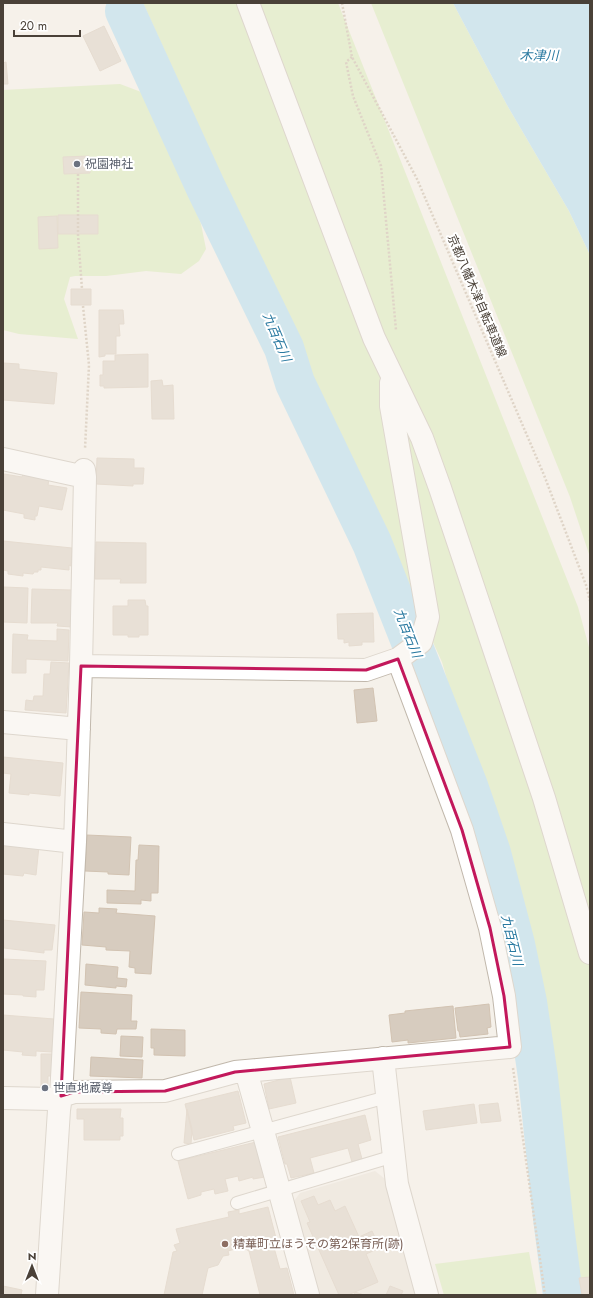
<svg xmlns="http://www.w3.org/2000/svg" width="593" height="1298" viewBox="0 0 593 1298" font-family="Jost,'Noto Sans JP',sans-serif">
  <rect width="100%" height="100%" fill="#f5f1ea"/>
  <path fill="#e9e2d8" d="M375 1171 385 1179 417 1295H319L294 1201 300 1193Z"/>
  <path fill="#d6eab3" d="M143 3H338L578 607 590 651V1295H573L564 1241 542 1049 521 936 442 662Z
    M371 3H453L507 105 569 211 590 255V557L570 497Z
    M120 84 149 95 163 117 201 224 206 249 199 261 181 274 146 271 106 276H75L70 277 64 299 78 339 19 334 3 330V90Z
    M529 1252 537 1295H444L435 1264Z"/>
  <path fill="#a6daf2" d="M453 3H590V255L569 211 507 105Z"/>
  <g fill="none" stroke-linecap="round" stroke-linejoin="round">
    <path stroke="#a6daf2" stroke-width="40" d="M125 11 206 188 284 348 295 383 372 543 468 786 491 853 515 944 527 1002 538 1077 553 1218 563 1295"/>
  </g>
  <path fill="#d7ccbf" stroke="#d2c3b2" d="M104 26 121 61 100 71 83 36Z
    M6 62 8 84H3V63Z
    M89 156 90 173 64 174 63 157Z
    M58 215H98V234H58Z
    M57 216 58 248 39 249 38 217Z
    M71 289H91V305H71Z
    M99 310H123L124 324H119L120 336H116V354H105V356L99 357Z
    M148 354V387L104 388V386H100V375H103V361H115V355Z
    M3 363 19 364V369L57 373 54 404 3 400Z
    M162 380 163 386 173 385 174 419H152L151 381Z
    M97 458 134 459V468H144L143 484H133V486L96 484Z
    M4 474 22 477 23 474 49 479 48 485 67 488 62 510 39 506 37 516H35V520L24 518V514L3 510Z
    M3 541 72 548 71 566 69 565V570L41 567V570H38V572H34L33 574 23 573V576L8 574V571L3 570Z
    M96 542 146 543V583H120L121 579H95Z
    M3 587 28 588 27 623 3 622Z
    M32 589 72 590V627L57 626 58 623H31Z
    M128 600H145L146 606H148V635H139V637H128V635H113V606H128Z
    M373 613 374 642H362V645L349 646V642L344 643V639H338L337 614Z
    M57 629 69 630 68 661 26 659V673H12L13 634 28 635 27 640 57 641Z
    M51 662 69 663 66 713 25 710 26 700 33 701 34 696H43L44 674H50Z
    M373 688 377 721 357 723 354 690Z
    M3 757 63 763 60 796 29 793V795L9 793 11 774 3 773Z
    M87 835 131 837 129 875 108 874V872L85 871Z
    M3 843 39 846 36 875 24 873 23 876 3 874Z
    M139 845 159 846 158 893H151V901L141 900V904L107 903V890L135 891 136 860H138Z
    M99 908 117 909 116 913 155 916 151 974 135 973V968L129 967 130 951 106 950V947L82 945 84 912 99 913Z
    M3 920 55 925 52 950H44V953L4 948Z
    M3 959 46 961 44 990H36V997L23 996V995L3 994Z
    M86 964 118 967 117 978 127 979 126 987 116 986V988L85 985Z
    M81 992 132 995 131 1021H137L136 1029H117L116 1034 101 1033V1029L79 1028Z
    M489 1004 491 1027 487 1028 488 1034 460 1037 459 1031H458L455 1008Z
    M453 1006 456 1038 408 1043V1040L392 1042 389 1015 405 1013V1011Z
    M3 1015 54 1019 52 1052 36 1051V1056L22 1055 23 1052 3 1050Z
    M151 1029 185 1030V1056L154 1055V1048H151Z
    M121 1036 143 1037 142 1057 120 1056Z
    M41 1054H53L52 1076H48V1087H41Z
    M91 1057 143 1060 142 1078 90 1076Z
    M290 1077 296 1103 269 1109 264 1084Z
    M238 1091 246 1123 233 1126 234 1130 194 1140 185 1104Z
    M498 1103 501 1121 481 1123 479 1105Z
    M474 1104 477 1123 426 1130 423 1111Z
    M77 1109H121L120 1118H123V1136H120V1140H84V1119H77Z
    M187 1109 192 1129 191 1144 184 1143Z
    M365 1115 371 1140 358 1144 362 1159 352 1162 348 1148 310 1158 314 1173 291 1178 287 1164H285L278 1137Z
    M256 1142 265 1177 253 1179V1177L239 1181 238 1176 225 1179 228 1191 215 1194 214 1189 201 1192V1195L188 1199 178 1161Z
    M314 1196 318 1205 330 1200 335 1211 345 1206 359 1237 372 1231 380 1248 366 1254 378 1282 348 1295H339L307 1223 310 1222 301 1201Z
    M268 1207 277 1242 249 1251 242 1247 228 1251 229 1255 223 1256 218 1265 208 1268 202 1295H164L173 1252 177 1251 174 1245 180 1243 176 1229 229 1217 228 1212 239 1210V1214Z
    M273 1244 280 1269 287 1268 294 1295H260L249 1251Z
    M590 1277V1295H582L579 1278Z
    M3 1286 22 1290 21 1295H3Z
    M390 1286 403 1291 401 1295H386Z
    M355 1292 364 1295H354Z"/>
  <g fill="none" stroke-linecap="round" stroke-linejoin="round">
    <g stroke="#c1b8ac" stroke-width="14">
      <path id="lane" d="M178 1154 387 1097
        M237 1203 394 1156"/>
    </g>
    <g stroke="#c1b8ac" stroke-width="24">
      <path id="street" d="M248 3 374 338 422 438 440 488 544 798 590 953
        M3 459 85 477
        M81 666 366 670 398 659 421 642 428 617 391 406V383
        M3 722 79 729
        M3 834 75 842
        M383 1058 397 1184 427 1295
        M246 1071 263 1131 308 1295
        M3 1098 52 1099 74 1092 165 1091 235 1072 510 1047 504 996 490 928 462 830 398 659
        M47 1295 59 1110 61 1096 75 842 81 666 85 477 84 470"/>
    </g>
    <path stroke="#c3b29d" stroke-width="2.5" stroke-dasharray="2 2" stroke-linecap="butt" d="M342 3 352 57 417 179 544 475 586 585 590 601
      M352 57 346 62 353 96 381 166 396 330
      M78 174V235L82 289
      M83 306 89 365 85 449
      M513 1068 545 1295"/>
    <use href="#lane" stroke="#fff" stroke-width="12"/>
    <use href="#street" stroke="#fff" stroke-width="22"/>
  </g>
  <path d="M0 0H593V1298H0ZM398 659 462 830 490 928 504 996 510 1047 235 1072 165 1091 74 1092 61 1096 81 666 366 670Z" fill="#f5f1ea" fill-opacity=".55" fill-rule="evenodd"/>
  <path fill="none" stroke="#c2185b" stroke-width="3" stroke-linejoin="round" d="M398 659 462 830 490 928 504 996 510 1047 235 1072 165 1091 74 1092 61 1096 81 666 366 670Z"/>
  <g fill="#6b7280" stroke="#fff" stroke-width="1.5">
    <circle cx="77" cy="164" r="4"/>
    <circle cx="45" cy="1088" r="4"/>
  </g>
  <circle fill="#8d6e63" stroke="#fff" stroke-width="1.5" cx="225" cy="1244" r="4"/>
  <g text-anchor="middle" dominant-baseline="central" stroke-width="4" stroke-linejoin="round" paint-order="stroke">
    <g font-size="12" fill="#5b616d" stroke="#fff" text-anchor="start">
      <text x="85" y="164">祝園神社</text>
      <text x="53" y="1088">世直地蔵尊</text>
    </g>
    <g font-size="12" fill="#4a4138" stroke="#fff">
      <text transform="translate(477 296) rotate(67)">京都八幡木津自転車道線</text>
    </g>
    <g font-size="12" fill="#785e54" stroke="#fff" text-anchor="start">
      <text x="233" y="1244">精華町立ほうその第２保育所(跡)</text>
    </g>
    <g font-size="13" font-style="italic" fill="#2979a0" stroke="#fff">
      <text x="539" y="55">木津川</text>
      <text transform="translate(277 337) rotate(67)">九百石川</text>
      <text transform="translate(408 633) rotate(68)">九百石川</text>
      <text transform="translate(512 940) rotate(76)">九百石川</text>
    </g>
  </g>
  <rect width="593" height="1298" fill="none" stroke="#4a4138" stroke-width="8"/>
  <g transform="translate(32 1266)" stroke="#ffffff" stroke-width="3" paint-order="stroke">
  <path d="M0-3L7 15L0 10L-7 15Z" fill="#4a4138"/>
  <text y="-6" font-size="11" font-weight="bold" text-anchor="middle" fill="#4a4138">N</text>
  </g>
  <path d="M14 30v6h66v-6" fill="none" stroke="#4a4138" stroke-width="2"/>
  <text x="20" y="30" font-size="12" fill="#4a4138" stroke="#ffffff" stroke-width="3" paint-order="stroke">20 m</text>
</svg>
